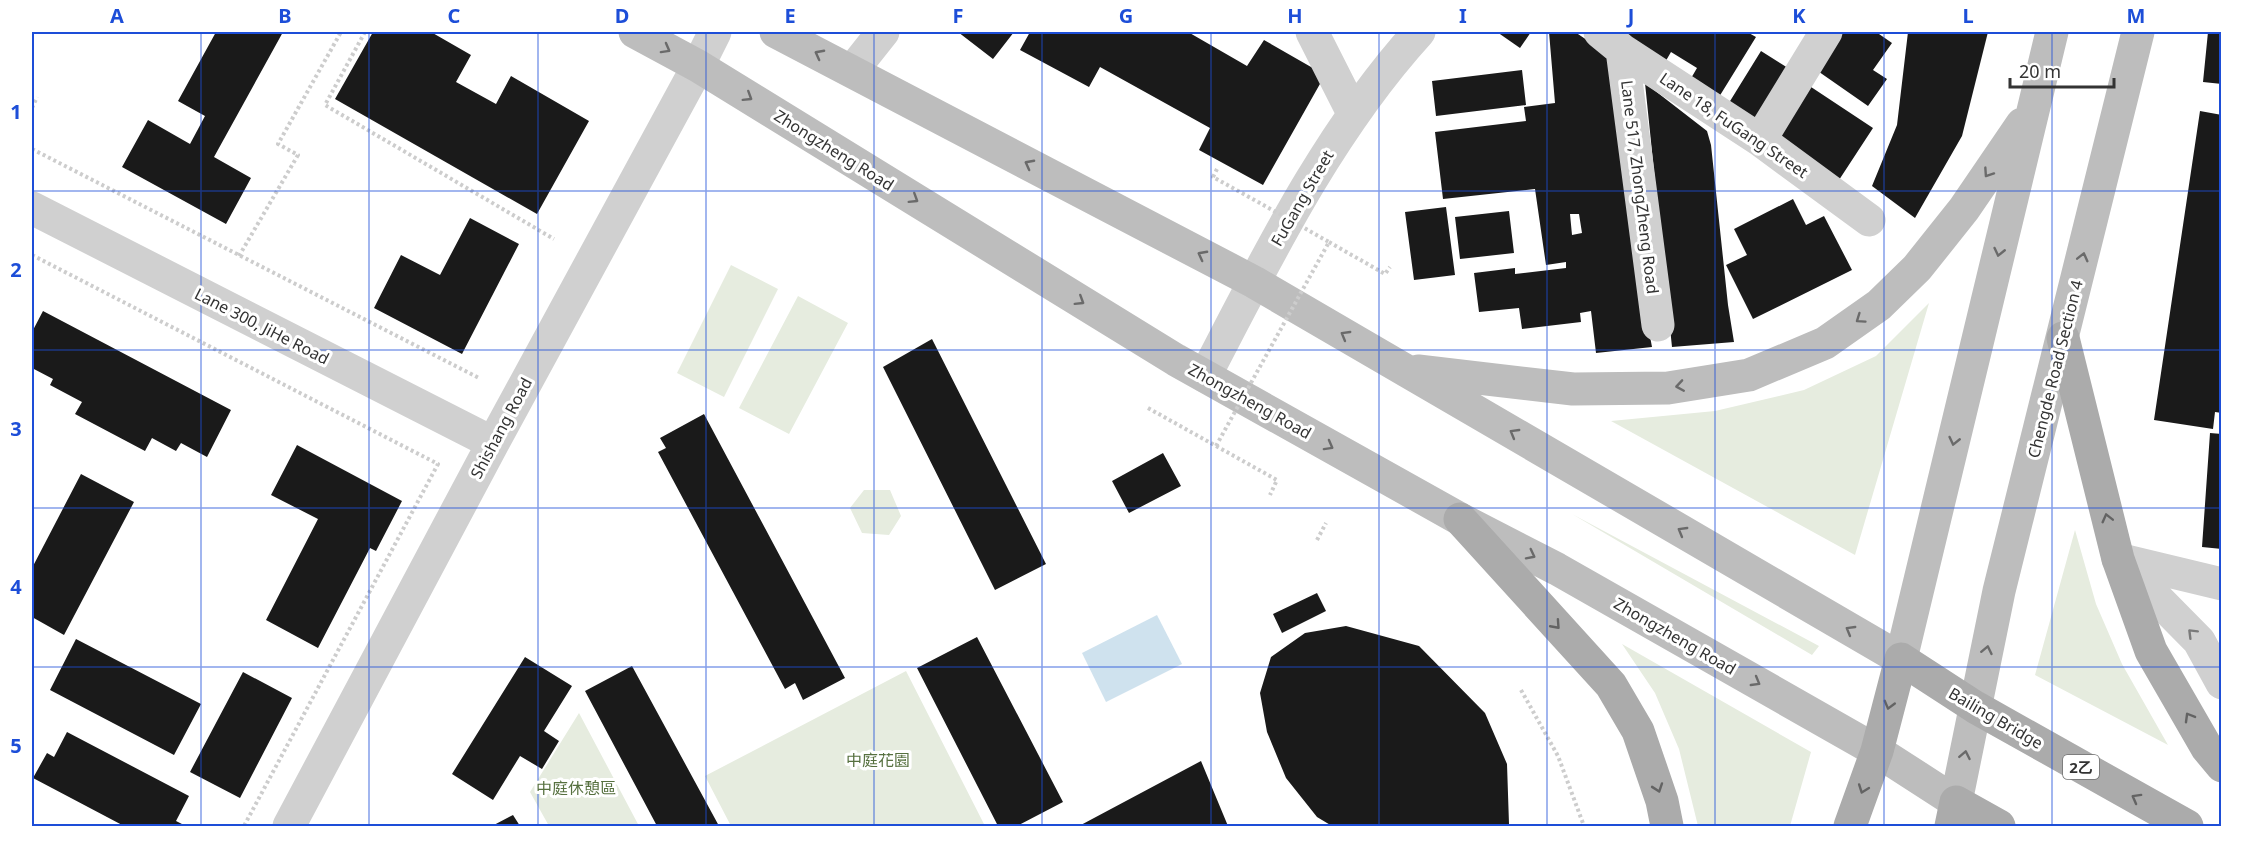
<svg xmlns="http://www.w3.org/2000/svg" width="2253" height="858" viewBox="0 0 2253 858" font-family="'Noto Sans','Noto Sans TC',sans-serif">
  <rect width="100%" height="100%" fill="#fff"/>
  <path fill="#e6ecdf" d="M731 265 778 289 724 397 677 373Z
    M798 296 848 323 789 434 739 408Z
    M1929 303 1855 555 1611 421 1715 411 1804 390 1876 356Z
    M864 490H890L901 516 889 535 862 533 850 508Z
    M1572 514 1819 646 1812 655Z
    M2075 530 2096 604 2122 664 2168 745 2035 675Z
    M1622 644 1811 752 1790 826H1698L1679 749 1655 693Z
    M906 671 985 826H731L705 776Z
    M579 713 639 826H549L530 792Z"/>
  <path fill="#cfe2ee" d="M1157 615 1182 664 1106 702 1082 653Z"/>
  <path fill="#1a1a1a" fill-rule="evenodd" d="M216 32H283L214 157 251 178 226 224 122 167 148 120 190 144 205 116 178 101Z
    M373 32H431L471 55 456 82 496 104 511 76 589 121 537 214 335 99Z
    M958 32H1014L993 59Z
    M1030 32H1188L1247 66 1264 40 1325 75 1263 185 1199 150 1210 128 1100 67 1089 87 1020 50Z
    M1497 32H1531L1520 48Z
    M1549 32H1575L1615 59 1645 310 1652 347 1596 353 1591 311 1580 313 1581 322 1522 329 1519 308 1479 312 1474 273 1515 268V274L1566 268V262L1546 265 1535 189 1443 199 1435 132 1526 121 1524 107 1555 103ZM1570 214H1579L1582 233 1572 235Z
    M1613 32H1747L1756 37 1719 97 1690 80 1697 68 1671 52 1664 64Z
    M1836 32H1881L1879 34 1892 43 1873 70 1887 79 1868 106 1812 67Z
    M1908 32H1988L1962 136 1915 218 1872 186 1897 125Z
    M2208 32H2222V84L2203 82Z
    M1761 51 1796 73 1762 128 1727 106Z
    M1522 70 1526 105 1436 116 1432 81Z
    M1645 83 1707 131 1711 145 1728 305 1734 342 1672 347Z
    M1805 83 1873 128 1839 180 1771 135Z
    M2200 111 2222 115V413L2215 412 2213 429 2154 420Z
    M1793 199 1806 225 1824 216 1852 270 1753 319 1726 265 1747 255 1734 229Z
    M1446 207 1455 275 1414 280 1405 212Z
    M1509 211 1514 253 1460 259 1455 217Z
    M470 218 519 244 462 354 374 308 401 255 440 275Z
    M43 311 231 410 207 457 181 443 176 451 152 438 145 451 75 414 82 402 50 385 53 379 32 368V332Z
    M932 339 1046 564 995 590 883 367Z
    M704 414 845 678 803 700 795 683 785 689 658 452 666 448 660 438Z
    M2210 433 2222 434V549L2202 547Z
    M297 445 402 501 376 551 370 548 318 648 266 620 318 519 271 495Z
    M1163 453 1181 486 1129 513 1112 481Z
    M81 474 134 502 64 635 32 617V568Z
    M1317 593 1326 611 1282 633 1273 614Z
    M1346 626 1419 646 1485 713 1507 764 1509 824 1506 826H1332L1317 817 1286 778 1267 732 1260 693 1271 657 1305 633Z
    M977 637 1063 802 1017 826H998L917 668Z
    M76 639 201 704 174 755 50 690Z
    M525 657 572 686 544 731 559 741 542 769 520 756 493 800 452 774Z
    M632 666 719 826H657L585 691Z
    M243 672 292 698 240 798 190 772Z
    M67 732 189 796 176 821 186 826H124L33 778 47 753 54 757Z
    M1201 761 1228 826H1079Z
    M513 815 520 826H492Z"/>
  <g fill="none" stroke-linecap="round" stroke-linejoin="round">
    <path stroke="#cdcdcd" stroke-width="4" stroke-dasharray="3 3" stroke-linecap="butt" d="M365 32 325 105 554 239
      M32 108 37 97
      M32 149 479 378
      M1217 169 1213 177 1258 202
      M1329 242 1385 274 1390 267
      M32 255 438 464 244 826
      M239 256 298 155 278 144 341 32
      M1148 408 1277 480 1270 495
      M1317 540 1326 523
      M1521 690 1558 756 1584 826"/>
    <path stroke="#d0d0d0" stroke-width="33" d="M1312 32 1353 113
      M1600 32 1622 50 1760 140 1869 220
      M1622 50 1658 325
      M852 71 883 32
      M1760 140 1826 32
      M32 208 493 443
      M1205 376C1267 257 1328 132 1419 32
      M2118 559 2199 641 2222 683
      M2118 559 2222 584
      M289 826 493 443 698 66 715 32"/>
    <path stroke="#bdbdbd" stroke-width="33" d="M635 32 698 66 1176 360 1460 519 1557 569 1877 751 1956 802 1999 591 2138 32
      M776 32 1254 282 1901 659 2052 32
      M1418 371 1573 389 1668 388 1749 375 1825 343 1879 305 1917 268 1964 209 2022 124"/>
    <path stroke="#ababab" stroke-width="33" d="M2063 338 2118 559 2151 651 2207 748 2222 766
      M1460 519 1611 685 1638 731 1662 801 1667 826
      M1850 826 1877 751 1901 659 1975 707 2187 826
      M1951 826 1956 802 1999 826"/>
    <path stroke="#cdcdcd" stroke-width="4" stroke-dasharray="3 3" stroke-linecap="butt" d="M1216 446 1329 242 1258 202"/>
  </g>
  <defs><path id="oneway-chevron" d="M-2-3.5L2.5 0L-2 3.5" fill="none" stroke-width="1.6" stroke-linecap="round" stroke-linejoin="round" transform="scale(1.5)"/></defs>
  <g stroke="#6a6a6a">
    <use href="#oneway-chevron" transform="translate(666 49) rotate(29)"/>
    <use href="#oneway-chevron" transform="translate(819 54) rotate(-152)"/>
    <use href="#oneway-chevron" transform="translate(748 97) rotate(32)"/>
    <use href="#oneway-chevron" transform="translate(1029 164) rotate(-152)"/>
    <use href="#oneway-chevron" transform="translate(1988 173) rotate(124)"/>
    <use href="#oneway-chevron" transform="translate(914 199) rotate(32)"/>
    <use href="#oneway-chevron" transform="translate(1999 252) rotate(103)"/>
    <use href="#oneway-chevron" transform="translate(1202 255) rotate(-152)"/>
    <use href="#oneway-chevron" transform="translate(2083 257) rotate(-76)"/>
    <use href="#oneway-chevron" transform="translate(1080 301) rotate(32)"/>
    <use href="#oneway-chevron" transform="translate(1860 319) rotate(145)"/>
    <use href="#oneway-chevron" transform="translate(1345 335) rotate(-150)"/>
    <use href="#oneway-chevron" transform="translate(1680 386) rotate(171)"/>
    <use href="#oneway-chevron" transform="translate(1514 433) rotate(-150)"/>
    <use href="#oneway-chevron" transform="translate(1954 441) rotate(103)"/>
    <use href="#oneway-chevron" transform="translate(1329 446) rotate(29)"/>
    <use href="#oneway-chevron" transform="translate(1682 531) rotate(-150)"/>
    <use href="#oneway-chevron" transform="translate(1531 555) rotate(27)"/>
    <use href="#oneway-chevron" transform="translate(1850 630) rotate(-150)"/>
    <use href="#oneway-chevron" transform="translate(1987 650) rotate(-78)"/>
    <use href="#oneway-chevron" transform="translate(1756 682) rotate(30)"/>
    <use href="#oneway-chevron" transform="translate(1965 755) rotate(-79)"/>
  </g>
  <g stroke="#636363">
    <use href="#oneway-chevron" transform="translate(2107 518) rotate(-104)"/>
    <use href="#oneway-chevron" transform="translate(1556 625) rotate(48)"/>
    <use href="#oneway-chevron" transform="translate(1889 705) rotate(105)"/>
    <use href="#oneway-chevron" transform="translate(2189 717) rotate(-120)"/>
    <use href="#oneway-chevron" transform="translate(1658 788) rotate(71)"/>
    <use href="#oneway-chevron" transform="translate(1863 789) rotate(110)"/>
    <use href="#oneway-chevron" transform="translate(2136 798) rotate(-151)"/>
  </g>
  <use stroke="#7a7a7a" href="#oneway-chevron" transform="translate(2192 633) rotate(-135)"/>
  <path fill="none" stroke="#1d4ed8" stroke-width="1.5" stroke-opacity="0.55" d="M201 32V826M369 32V826M538 32V826M706 32V826M874 32V826M1042 32V826M1211 32V826M1379 32V826M1547 32V826M1715 32V826M1884 32V826M2052 32V826M32 191H2222M32 350H2222M32 508H2222M32 667H2222"/>
  <g text-anchor="middle" dominant-baseline="central" stroke-width="6" stroke-linejoin="round" paint-order="stroke">
    <rect fill="#fff" stroke="#707070" stroke-width="1.5" x="2063" y="755" width="36" height="24" rx="4.5"/>
    <g font-size="15" font-weight="bold" fill="#333">
      <text x="2081" y="767">2乙</text>
    </g>
    <g font-size="16" fill="#333" stroke="#fff">
      <text transform="translate(1734 125) rotate(34)">Lane 18, FuGang Street</text>
      <text transform="translate(834 150) rotate(32)">Zhongzheng Road</text>
      <text transform="translate(1640 187) rotate(83)">Lane 517, ZhongZheng Road</text>
      <text transform="translate(1302 198) rotate(-60)">FuGang Street</text>
      <text transform="translate(262 326) rotate(27)">Lane 300, JiHe Road</text>
      <text transform="translate(2055 369) rotate(-76)">Chengde Road Section 4</text>
      <text transform="translate(1250 401) rotate(29)">Zhongzheng Road</text>
      <text transform="translate(501 428) rotate(-62)">Shishang Road</text>
      <text transform="translate(1675 636) rotate(30)">Zhongzheng Road</text>
      <text transform="translate(1996 718) rotate(30)">Bailing Bridge</text>
    </g>
    <g font-size="16" fill="#56703f" stroke="#fff">
      <text x="878" y="760">中庭花園</text>
      <text x="576" y="788">中庭休憩區</text>
    </g>
  </g>
  <rect width="2253" height="858" fill="none" stroke="#ffffff" stroke-width="66"/>
  <path d="M2010 78v9h104v-9" fill="none" stroke="#333333" stroke-width="3"/>
  <text x="2019" y="78" font-size="18" fill="#333333" stroke="#ffffff" stroke-width="4.5" paint-order="stroke">20 m</text>
  <rect x="33" y="33" width="2187" height="792" fill="none" stroke="#1d4ed8" stroke-width="2"/>
  <g font-size="20" text-anchor="middle" font-weight="bold" fill="#1d4ed8">
    <text x="117" y="23">A</text>
    <text x="285" y="23">B</text>
    <text x="454" y="23">C</text>
    <text x="622" y="23">D</text>
    <text x="790" y="23">E</text>
    <text x="958" y="23">F</text>
    <text x="1126" y="23">G</text>
    <text x="1295" y="23">H</text>
    <text x="1463" y="23">I</text>
    <text x="1631" y="23">J</text>
    <text x="1799" y="23">K</text>
    <text x="1968" y="23">L</text>
    <text x="2136" y="23">M</text>
    <text x="16" y="119">1</text>
    <text x="16" y="277">2</text>
    <text x="16" y="436">3</text>
    <text x="16" y="594">4</text>
    <text x="16" y="753">5</text>
  </g>
</svg>
